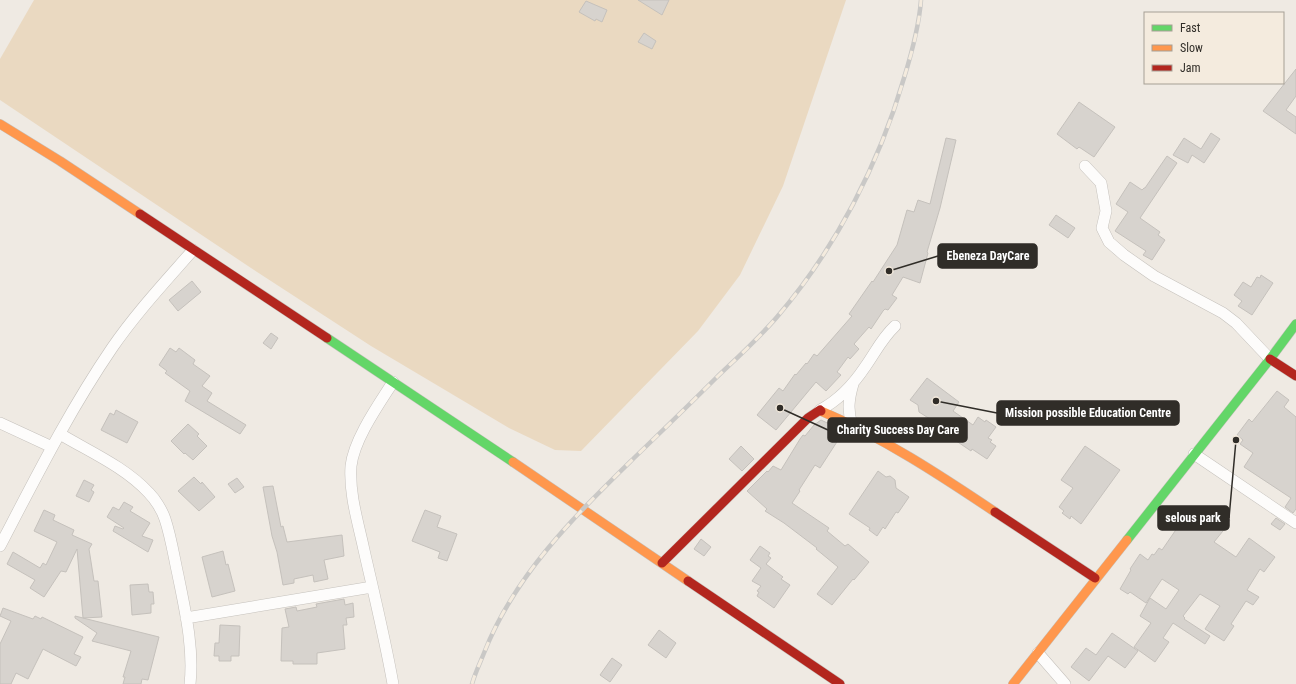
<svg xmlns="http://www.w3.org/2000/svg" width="1296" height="684" viewBox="0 0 1296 684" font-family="'Roboto Condensed',sans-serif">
  <rect width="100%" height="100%" fill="#efeae3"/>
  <path fill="#ead9c1" d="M34 0H846L783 186 740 275 698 331 581 451 555 450 509 428 371 346 251 268 0 100V59Z"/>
  <path fill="#d7d3ce" stroke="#c5c1bc" d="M638 0H669L662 15Z
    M586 1 607 10 602 22 596 19 595 21 579 12Z
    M644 33 656 41 652 49 638 42Z
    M1296 69V96L1286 110 1296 117V134L1263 111Z
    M1079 102 1115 127 1094 157 1079 147 1077 149 1057 134Z
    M1211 133 1220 139 1204 163 1192 155 1188 163 1173 155 1184 138 1201 149Z
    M946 138 956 140 940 208 927 252 928 253 920 283 903 277 892 295 897 298 888 310 885 309 883 311 871 329 869 327 854 344 859 349 850 359 848 357 837 372 841 375 826 391 816 382 776 430 757 415 779 388 783 391 795 374 796 375 806 363 807 364 814 354 817 356 852 316 849 314 872 281 873 282 897 245 907 210 914 212 918 200 930 204Z
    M1167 156 1177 163 1140 218 1160 232 1158 235 1165 240 1152 260 1143 255 1146 251 1115 231 1128 212 1116 204 1130 182 1142 190 1144 188H1145Z
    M1056 215 1075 228 1068 238 1049 225Z
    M1261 275 1273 283 1252 315 1238 306 1242 301 1234 295 1243 282 1251 287 1257 277 1260 278Z
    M192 281 201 292 178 311 169 300Z
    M271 333 278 338 271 349 263 343Z
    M170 348 176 352 179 348 195 360 193 364 210 376 202 386 212 393 207 401 246 425 240 434 185 401 190 391 165 373 167 371 159 365Z
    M927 378 959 402 953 411 973 425 978 417 985 422 986 420 996 427 988 438 992 440 990 442 996 446 987 459 972 449 971 451 940 430 939 431 927 422 930 419 919 412 918 405 910 400Z
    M1277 391 1289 400 1284 407 1296 417V509L1293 513 1285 507 1291 498 1244 467 1253 453 1240 444 1243 440 1237 435 1249 419 1252 422Z
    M116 410 138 422 127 443 101 430 110 413 114 415Z
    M821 420 844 431 820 468 815 465 799 490 800 491 792 503 829 528 827 531 845 546 848 544 869 562 854 580 853 579 832 605 817 594 838 567 816 549 817 548 784 523 765 511 767 509 747 491 767 471 768 472 773 466 781 470 800 439 803 435 805 436 814 425Z
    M188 424 199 434 197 436 207 446 193 460 185 453 184 454 171 441Z
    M741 446 754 459 742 471 729 459Z
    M1085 446 1120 470 1081 524 1071 516 1070 519 1062 513 1064 511 1059 507 1073 488 1061 480Z
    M878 471 886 477 890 476 895 480 896 488 909 497 898 513 896 512 885 529 883 527 877 536 869 530 870 528 849 514Z
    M194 477 201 484 202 482 215 497 199 511 178 491Z
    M237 478 244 487 235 493 228 484Z
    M84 480 94 485 91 490 94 492 89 502 76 496Z
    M273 486 281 527 283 526 287 542 342 535 344 556 324 560 328 579 314 582 313 575 294 579V583L283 585 277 552 272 536 263 487Z
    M124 502 133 507 130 511 150 523 142 536 153 540 148 552 113 531 115 526 123 529 124 528 107 517 113 507 119 510Z
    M1216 508 1230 520 1226 525 1227 526 1214 542 1236 557 1249 538 1275 557 1264 572 1260 569 1247 590 1259 597 1253 605 1246 601 1231 624 1234 626 1224 641 1205 629 1220 606 1200 594 1183 616 1185 618 1184 619 1210 636 1205 644 1173 623 1163 638 1169 642 1155 662 1134 647 1151 623 1140 616 1150 598 1166 609 1179 590 1162 579 1146 603 1130 592 1128 594 1120 589 1131 570 1130 569 1140 554 1148 560 1152 554 1154 555 1159 548 1162 550 1184 518 1198 528Z
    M44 510 55 515 53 520 74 530 72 535 92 544 89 549 94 581H98L102 617 83 618 77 549 66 572 61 571 44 597 30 588 35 580 7 564 13 552 40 568 43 563 46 565 57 542 34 531Z
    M425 510 441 516 437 527 457 534 447 561 438 558 440 552 412 541Z
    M1276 518 1285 524 1280 530 1271 524Z
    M701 539 711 547 704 556 694 549Z
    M760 546 770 553 768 556 771 558 766 564 783 577 781 579 790 585 774 608 757 596 759 592 757 591 761 586 752 581 761 568 750 560Z
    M223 551 226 565 228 564 235 591 212 597 202 557Z
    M148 584 149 592H153L154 604H151V613L132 615 130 585Z
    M344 599 345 605 353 603 354 617 346 618 347 625H343L345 649 317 653V664H293V661H281L282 628 289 627 285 609 296 607 297 611 317 607 316 604Z
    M3 608 33 619 35 616 41 619 42 617 83 637 74 654 81 657 76 666 43 649 28 679 16 673 11 684H0V644L11 621 0 616Z
    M75 616 159 637 148 680 142 679 141 684H123L125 677H123L131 651 92 641 97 633 75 618Z
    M220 625 240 626 239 656H231V661H219V656H214L215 643H219Z
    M659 630 676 643 666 658 648 645Z
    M1112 633 1138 651 1125 668 1108 656 1089 681 1071 667 1086 648 1096 655Z
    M612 658 622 665 610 682 600 675Z"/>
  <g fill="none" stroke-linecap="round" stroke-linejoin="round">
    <g stroke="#c5c1bc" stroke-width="12">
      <path id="street" d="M1085 166 1101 183 1106 211 1102 228 1109 242 1124 255 1154 276 1223 313 1236 323 1270 359
        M820 410C839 400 853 385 865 367 875 353 882 338 895 326
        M0 423 52 447
        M852 424C847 410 849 398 853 384
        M60 434C90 452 125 467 149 493 155 499 162 510 165 519 171 537 174 557 178 575 185 610 194 648 190 684
        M1194 454 1296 523
        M0 546C35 479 69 411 112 348 136 313 165 282 193 250
        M186 618 372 587
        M1038 653 1065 684
        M393 684C385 639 374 594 364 550 358 522 349 494 351 466 354 439 379 404 393 382"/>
    </g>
    <g stroke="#c5c1bc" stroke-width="10">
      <path id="fast" d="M327 338 513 462
        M1127 540 1270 359 1296 324"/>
    </g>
    <g stroke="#c5c1bc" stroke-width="10">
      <path id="slow" d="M0 124 60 161 140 214
        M821 411C882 437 940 475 995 512
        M513 462 688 581
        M1013 684 1127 540"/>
    </g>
    <g stroke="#c5c1bc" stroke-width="10">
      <path id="jam" d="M140 214 327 338
        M1270 359 1296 376
        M995 512 1095 578
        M662 563 808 418 820 410 821 411
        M688 581 840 684"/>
    </g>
    <use href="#street" stroke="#fdfcfb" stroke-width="11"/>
    <use href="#fast" stroke="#63d668" stroke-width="9"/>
    <use href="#slow" stroke="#ff974d" stroke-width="9"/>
    <use href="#jam" stroke="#b3261e" stroke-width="9"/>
    <g stroke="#c9c8c6" stroke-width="4.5">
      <path id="rail" d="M472 684C475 673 480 663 484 653 515 574 575 516 634 458 662 431 690 404 718 376 738 357 759 338 777 317 836 248 879 164 904 78 912 52 919 27 921 0"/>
    </g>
    <use href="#rail" stroke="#f4ebde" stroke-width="3" stroke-dasharray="9" stroke-linecap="butt"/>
  </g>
  <path fill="none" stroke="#302d28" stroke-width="1.5" d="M889 271L938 256M936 401L997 413M780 408L828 430M1236 440L1229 518"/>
  <g fill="#302d28" stroke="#f4ebde" stroke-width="1.5">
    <circle cx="889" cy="271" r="4"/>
    <circle cx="936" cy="401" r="4"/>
    <circle cx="780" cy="408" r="4"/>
    <circle cx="1236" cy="440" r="4"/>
  </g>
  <g fill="#302d28" stroke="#302d28" stroke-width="1.5">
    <rect x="938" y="244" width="99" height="24" rx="4"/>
    <rect x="997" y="401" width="182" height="24" rx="4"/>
    <rect x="828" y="418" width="139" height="24" rx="4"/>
    <rect x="1158" y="506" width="71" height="24" rx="4"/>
  </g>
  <g font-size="12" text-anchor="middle" font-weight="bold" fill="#fff">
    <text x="988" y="260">Ebeneza DayCare</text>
    <text x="1088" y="417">Mission possible Education Centre</text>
    <text x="898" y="434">Charity Success Day Care</text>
    <text x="1193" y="522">selous park</text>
  </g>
  <rect x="1144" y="12" width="140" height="72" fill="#f4ebde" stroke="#a69f95"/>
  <rect x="1152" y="25" width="20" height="6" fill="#63d668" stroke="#a69f95"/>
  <text x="1180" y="32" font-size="12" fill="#302d28">Fast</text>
  <rect x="1152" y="45" width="20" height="6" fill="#ff974d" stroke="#a69f95"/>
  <text x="1180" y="52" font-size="12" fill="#302d28">Slow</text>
  <rect x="1152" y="65" width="20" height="6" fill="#b3261e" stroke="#a69f95"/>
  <text x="1180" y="72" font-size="12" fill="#302d28">Jam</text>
</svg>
